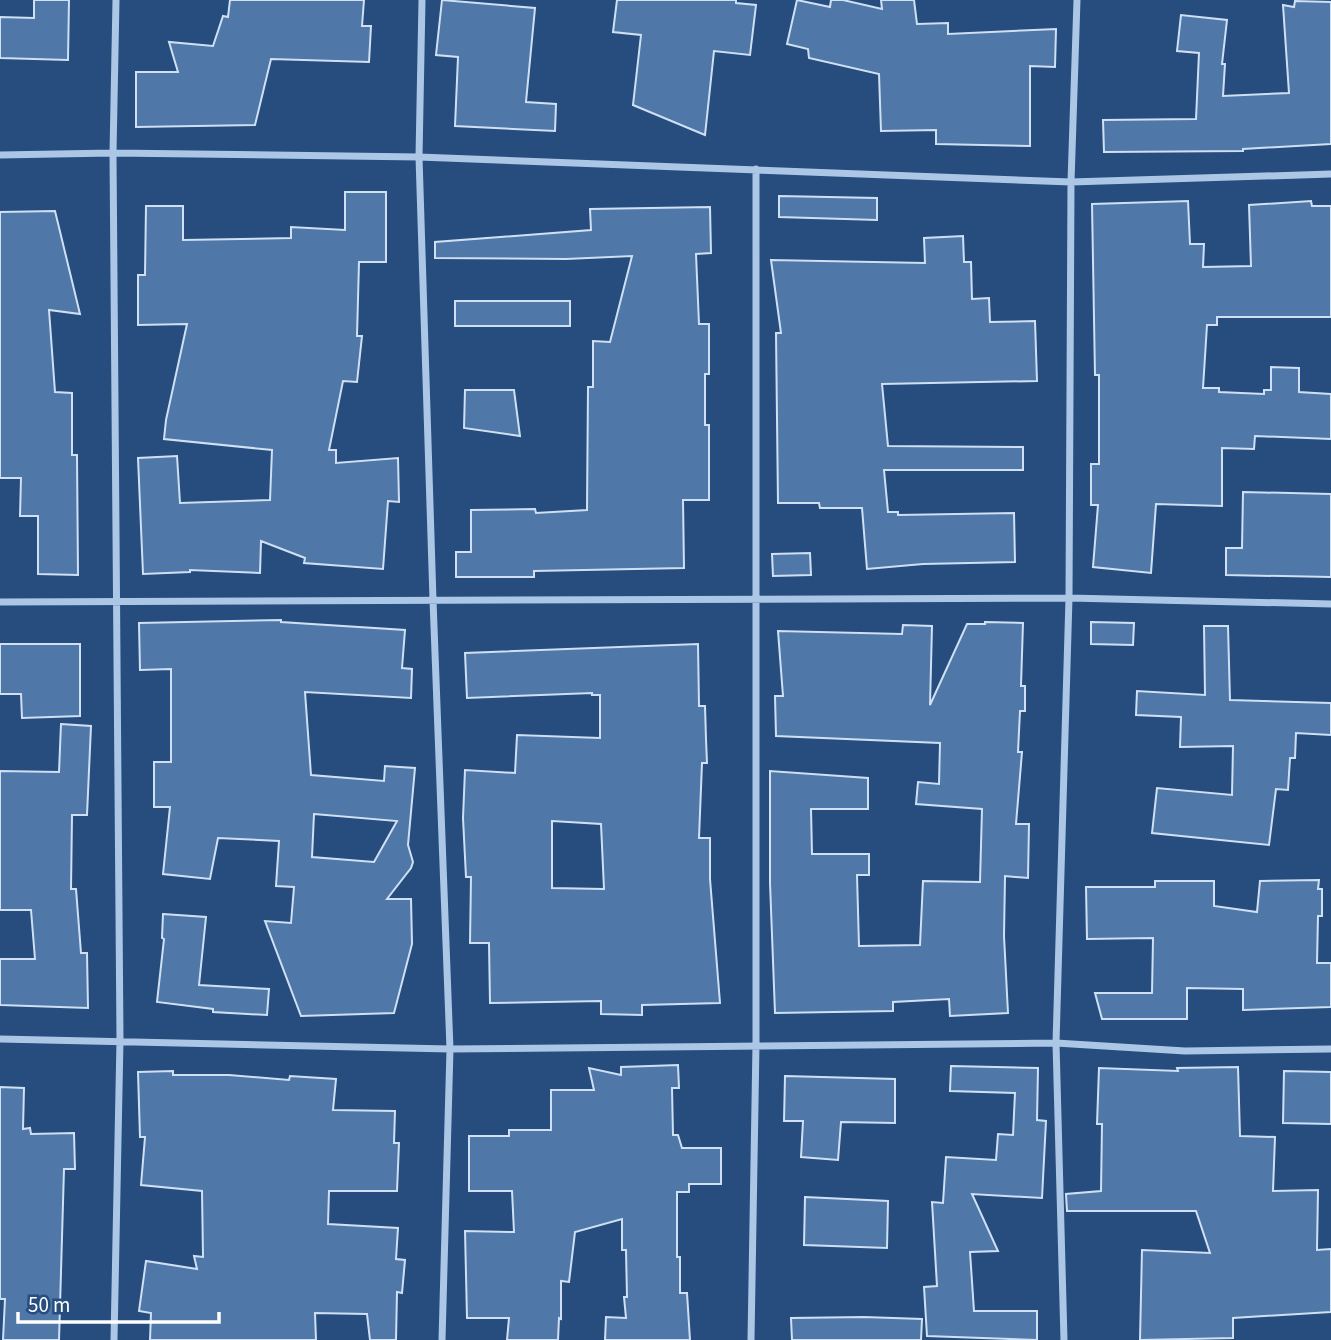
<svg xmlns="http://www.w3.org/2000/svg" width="1331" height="1340" viewBox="0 0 1331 1340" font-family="'Source Sans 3',sans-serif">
  <rect width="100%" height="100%" fill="#264d7e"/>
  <path fill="#4f77a7" stroke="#cfe0f4" stroke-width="2" fill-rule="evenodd" d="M34 0H69L68 60 0 58V17L34 18Z
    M230 0H364L362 26H371L369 62 271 59 255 125 136 127V72H178L169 42 213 46 223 16 228 17Z
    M442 0 535 8 526 102 556 104 555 131 455 126 458 57 436 55Z
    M617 0H736V3L756 5 750 55 714 51 705 135 633 105 641 35 613 32Z
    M797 0 830 7 831 0H843L882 9 881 0H914L917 24 948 23V34L1056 29 1055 67 1030 66V146L936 144V130L881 131 879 74 809 58 808 49 787 44Z
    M1295 1 1331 2V144L1243 149V151L1104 152 1103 120 1196 119 1199 53 1177 51 1181 15 1227 20 1222 64H1225L1223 96 1289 93 1283 5 1294 7Z
    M345 192H386V262H359L357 336H362L357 382 343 381 329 450H336V463L398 458 399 502 388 501 383 569 304 563 305 558 261 541 260 573 190 570V572L143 574 138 458 177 456 180 503 270 500 272 450 164 439 166 420 187 324 138 325V275H145L146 206H183V240L291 238V227L345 230Z
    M779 196 877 198V220L779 217Z
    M1188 201 1190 244H1204L1203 267 1251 266 1249 205 1311 201 1312 206H1331V317H1217V325H1207L1203 388H1219V392L1264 394V390H1271V367L1299 368V392L1331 394V439L1255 436 1254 449 1222 448V506L1156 504 1151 573 1093 567 1098 505H1091V464H1099V375H1095L1092 204Z
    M710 207 711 253 696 254 699 324H709V374H705V425H709V500H683L684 568 534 571V577H456V552H471V510L535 509 536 513 587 510 588 387H593V341L610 342 632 256 566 259 435 258V242L591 230 590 209Z
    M55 211 80 314 49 310 55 392 72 393V455H77L78 575 38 574V516H20L21 478H0V212Z
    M963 236 964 262H971L972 299 989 298 990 322 1035 321 1037 381 882 384 888 446 1023 447V470H884L888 512H898V515L1014 513 1015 562 923 564 867 569 862 508H820L819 503H778L776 333H781L771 260 925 263 924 238Z
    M455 301H570V326H455Z
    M465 390H514L520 436 464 428Z
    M1243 492 1331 494V577L1226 575V548H1242Z
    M810 553 811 575 773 576 772 554Z
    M281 620V622L405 630 402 668 412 669 411 698 305 692 311 775 384 781 385 766 415 768 408 845 413 862 411 868 387 899H411L412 944 394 1013 301 1016 265 921 291 923 294 887 276 886 279 841 218 838 210 879 163 874 170 807H154V762H171V669L140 670 139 623ZM314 814 397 821 374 862 312 857Z
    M985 622 1023 623 1021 686H1025V711H1020L1018 752H1022L1016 824H1029L1028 878 1005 876 1004 936 1008 1013 950 1016 949 999 893 1002V1011L775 1013 770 883V771L868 778V809H811L812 854H869V875H857L859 946 920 945 923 881 980 882 982 809 916 804 918 782 939 784 940 743 776 736 775 696H783L778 631 902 634 903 625 932 626 930 705 967 624H985Z
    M1091 622 1134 623 1133 645 1091 644Z
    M1204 626H1228L1230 700 1331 703V735L1296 733 1295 758H1290L1288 790 1276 789 1269 845 1152 833 1157 788 1232 795 1233 746 1180 747 1181 717 1136 715 1137 691 1205 695Z
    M0 644H80V716L22 718 21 694H0Z
    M698 644 699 706H705L706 739 707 763H702L699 838H710V879L720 1003 642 1005V1015L601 1014V1001L490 1003 489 943H470L471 877H466L463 818 465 770 515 773 517 735 600 738V695H592V693L467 698 465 653ZM552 821 601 824 604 889 552 888Z
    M61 724 91 726 87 815H72L71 889H76L81 953H87L88 1008 0 1005V959H35L31 910H0V771L59 772Z
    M1319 880 1318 889H1322V916H1318L1317 963H1331V1007L1243 1010V989L1187 988V1019H1102L1095 993H1152L1153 938 1087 939 1086 887H1155V881H1214V906L1257 912 1260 881Z
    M163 914 206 917 199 985 269 989 267 1015 213 1012V1009L157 1002 164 939 162 938Z
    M678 1065 679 1088H672L673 1135H678L682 1148H721V1184H689V1192H677V1257H680V1293H687L690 1340H605L606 1317 626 1318 624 1297H627L626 1250H622V1219L575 1232 569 1282 561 1281V1319L559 1318 558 1340H507L509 1318H467L465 1231 514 1232 512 1191H469V1136H509V1130H551V1090H594L589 1068 621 1075V1067Z
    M951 1066 1038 1068 1037 1120 1046 1121 1042 1198 972 1194 998 1251 970 1252 974 1311H1037V1340L927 1336 924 1287 937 1286 932 1202 943 1203 946 1157 996 1160 998 1134 1013 1135 1015 1093 950 1091Z
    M1238 1067 1240 1136 1275 1137 1273 1191 1318 1190 1317 1250 1331 1249V1312L1233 1318V1338L1140 1340 1142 1250 1210 1253 1196 1211H1067L1066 1194 1101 1191 1102 1124H1097L1099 1068 1178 1071 1177 1068Z
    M173 1071V1075H229L289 1080 290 1076 336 1079 333 1110 395 1111 394 1143H399L397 1191H329L328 1224 398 1228 396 1259 405 1260 402 1293 397 1292 396 1340H370L367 1314 315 1313 316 1340H150L151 1313 139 1311 146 1261 197 1269 194 1256 203 1257 202 1191 141 1185 145 1137H140L138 1072Z
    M1284 1071 1331 1072V1124L1283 1123Z
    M785 1076 895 1079V1123L841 1122 838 1160 801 1157 803 1121H784Z
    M0 1087 24 1088 23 1129 30 1128 31 1134 74 1133 75 1169H64L59 1340H3L5 1299H0Z
    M805 1197 888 1201 887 1248 804 1245Z
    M864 1317 922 1319 921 1340H792L791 1318Z"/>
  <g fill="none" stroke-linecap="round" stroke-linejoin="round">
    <path stroke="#acc6e5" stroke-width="7" d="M422 0 419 157 433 600 450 1049 442 1340
      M0 155 113 153 419 157 1071 182 1331 174
      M0 602 1069 598 1331 604
      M0 1039 450 1049 1056 1043 1185 1051 1331 1049
      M114 1340 120 1040 113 153 116 0
      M751 1340 756 1044V169
      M1064 1340 1056 1043 1069 598 1071 182 1077 0"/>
  </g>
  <path d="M18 1312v10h201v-10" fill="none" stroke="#ffffff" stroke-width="3.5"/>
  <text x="28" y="1312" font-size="21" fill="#ffffff" stroke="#264d7e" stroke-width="5" paint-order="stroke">50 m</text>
</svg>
